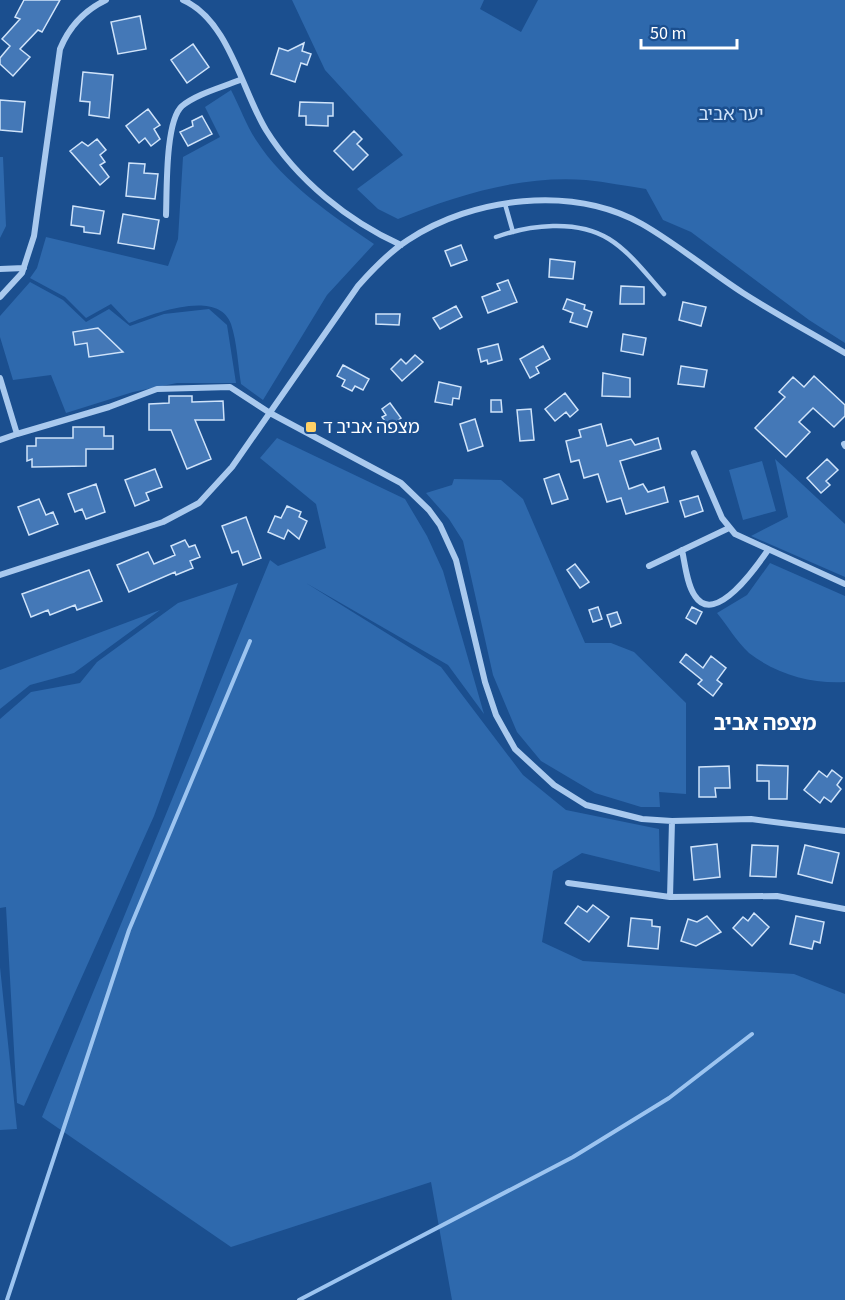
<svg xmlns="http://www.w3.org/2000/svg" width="845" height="1300" viewBox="0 0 845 1300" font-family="'Source Sans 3','Noto Sans Hebrew',sans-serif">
  <rect width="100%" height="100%" fill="#1b4f8f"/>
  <path fill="#2e69ad" d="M292 0H484L480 9 521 32 538 0H845V343L809 320 691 232 663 220 646 189C626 186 606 182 586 180 521 175 457 195 398 219L378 209 357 189 403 155 325 70Z
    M231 90C240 107 246 125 256 140 284 184 332 215 374 244L327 295 263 400 241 384C238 365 237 342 231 324 218 288 153 314 129 323L111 304 86 318 65 297 30 278 37 268 46 237 168 266 178 239 183 157 220 137 205 107Z
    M0 157H3L6 226 0 238Z
    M30 282 63 300 86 322 109 309 130 326 164 314 209 309 227 325 236 383H177L133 392 66 413 51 375 13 380 0 337V316Z
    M277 438 405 499 427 536 443 571 484 714 448 665 306 583 441 667 523 775 566 810 659 829 660 872 582 853 553 871 542 942 583 961 794 974 845 994V1300H452L431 1182 231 1247 42 1117 270 560 278 566 326 548 316 504 260 458Z
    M775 459 845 524V577L751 536 788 517Z
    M762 461 776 511 743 520 729 470Z
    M454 479 501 480 523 499 585 643H611L634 652 686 703V794L659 792 660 807H641L595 793 541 761 517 732 493 675 463 541 449 519 426 493 452 485Z
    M770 563 845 596V682C811 684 776 674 749 653 737 642 727 625 717 613L747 595Z
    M238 583 154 816 24 1106 17 1103 6 907 0 908V719L31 692 80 683 97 662 178 603Z
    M160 610 74 673 30 685 0 709V670Z
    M0 967 17 1129 0 1130Z"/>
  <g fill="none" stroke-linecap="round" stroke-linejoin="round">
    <path stroke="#9cc4f0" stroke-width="4" d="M7 1300 129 930 250 641
      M299 1300 573 1157 669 1098 752 1034"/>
  </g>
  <path fill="#4478b7" stroke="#cfe3fa" stroke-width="1.5" d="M24 0H60L42 32 38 30 20 49 30 57 13 76 0 64V58L10 46 2 39 20 19 15 17Z
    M140 16 146 49 118 54 111 22Z
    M304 43 302 51 311 54 307 65 301 63 295 82 271 74 279 48 288 51Z
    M193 44 209 67 187 83 171 60Z
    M83 72 113 75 109 118 89 115 90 102 80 101Z
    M0 100 25 102 22 132 0 130Z
    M300 102 333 103V116H328V126L306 125V116H299Z
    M148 109 160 125 154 129 160 139 151 146 145 138 139 143 126 126Z
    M202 116 212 134 188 146 180 132 193 126 192 121Z
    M354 131 362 139 357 144 368 155 353 170 334 151Z
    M97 139 106 150 100 155 105 162 100 165 109 177 100 185 70 151 82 142 88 146Z
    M129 163 145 164 144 173 158 174 155 199 126 196Z
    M73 206 104 211 100 234 84 232V227L71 225Z
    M123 214 159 220 154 249 118 243Z
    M461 245 467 260 451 266 445 251Z
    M550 259 575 262 573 279 549 277Z
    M508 280 517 302 488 313 482 297 500 290 497 284Z
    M621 286 644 287V304H620Z
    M567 299 585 305 584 309 592 312 587 327 570 322 573 313 563 309Z
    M683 302 706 307 701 326 679 320Z
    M456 306 462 317 440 329 433 318Z
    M376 314H400L399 325 376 324Z
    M98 328 123 352 89 357 87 343 75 345 73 332Z
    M623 334 646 338 643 355 621 351Z
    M498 344 502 360 488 364 487 360 481 362 478 349Z
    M543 346 550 359 536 367 539 373 530 378 520 359Z
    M415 355 423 362 402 381 391 369 401 359 406 364Z
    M343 365 369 379 363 390 355 386 352 391 342 386 345 380 337 376Z
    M681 366 707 370 704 387 678 384Z
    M603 373 630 378V397L602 396Z
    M814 376 845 405V416L834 427 813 408 799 422 810 432 786 457 755 428 785 397 779 392 793 377 804 387Z
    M439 382 461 387 459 399 453 398 452 405 435 402Z
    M565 393 578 410 570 417 566 412 555 421 545 409Z
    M169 396H192V402L223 401 224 420H195L211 459 187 469 171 430H149V404L169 403Z
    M491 400H501L502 412H491Z
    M390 403 401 418 389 427 382 417 386 415 382 409Z
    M531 409 534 440 520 441 517 410Z
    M475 419 483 446 468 451 460 424Z
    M601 424 607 446 631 439 635 445 658 438 661 449 620 461 629 489 643 484 648 492 664 487 668 502 626 514 621 498 607 502 598 474 584 478 579 460 571 462 566 441 581 437 579 430Z
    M73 427H104V436H113V449H86V466L32 467V459L27 461V446H36V438H73Z
    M827 459 838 470 826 481 830 485 821 493 807 478Z
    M155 469 162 487 146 493 149 500 135 506 125 480Z
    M559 474 568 499 552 504 544 479Z
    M96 484 105 512 86 519 82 509 75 512 68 494Z
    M698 496 703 511 685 517 680 501Z
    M39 499 46 515 53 512 58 524 29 535 18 507Z
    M287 506 301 512 299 517 307 521 299 539 288 530 284 539 268 532 275 516 281 518Z
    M246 517 261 558 243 565 238 551 232 553 222 526Z
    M185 540 189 547 195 545 200 557 190 561 193 568 176 575 175 572 129 592 117 565 148 552 154 564 175 555 171 546Z
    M575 564 589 582 580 588 567 570Z
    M89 570 102 601 77 610 75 605 50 615 48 610 31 617 22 594Z
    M598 607 602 619 593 622 589 610Z
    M692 607 702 612 696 624 686 618Z
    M617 612 621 623 611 627 607 615Z
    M686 654 703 668 711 656 726 668 717 680 722 684 713 696 698 684 702 680 680 662Z
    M757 765 788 766 787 799H769V781H757Z
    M729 766 730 788H715L716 797H699V767Z
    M832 770 842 778 837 785 841 789 831 802 824 797 820 803 804 790 819 771 827 777Z
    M717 844 720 877 694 880 691 847Z
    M752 845 778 846 776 877 750 876Z
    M805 845 839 853 832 883 798 874Z
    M593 905 609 917 589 942 565 923 578 906 587 912Z
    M754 913 769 927 752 946 733 928 743 917 748 921Z
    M707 916 721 932 696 946 681 941 688 919 697 922Z
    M796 916 824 922 820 943 814 941 812 949 790 944Z
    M631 918 652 920V926L660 927 658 949 628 946Z"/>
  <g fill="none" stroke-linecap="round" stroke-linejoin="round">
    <path stroke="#a9c9ee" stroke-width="4.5" d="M505 204 513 232
      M496 237C529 225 577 219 609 239 630 252 647 275 664 294"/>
    <path stroke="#a9c9ee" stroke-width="6" d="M183 0C229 20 242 91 266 130 297 180 348 221 401 245
      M166 215C167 192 165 121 182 106 198 93 224 87 242 79
      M0 269 24 268
      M0 297 22 273 34 236 60 49C69 27 85 10 106 0
      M0 378 17 434 0 440
      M17 434 109 407 157 389 230 387 270 413 401 483 429 510 440 525 456 560 485 682 496 715 515 749 554 785 586 805 642 819 672 821 751 819 845 831
      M844 444 845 446
      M694 453 722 518 735 534 845 584
      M682 550C685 564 687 585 695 596 715 627 757 566 768 550
      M649 566 729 528
      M0 575 163 522 199 503 232 467 358 286C373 269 389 252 408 240 473 197 572 185 642 224 677 244 709 271 743 293 776 314 811 333 845 353
      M568 883 670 897 777 896 845 909
      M670 897 672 821"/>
  </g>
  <rect fill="#ffd166" stroke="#1b4f8f" stroke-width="2" x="305" y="421" width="12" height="12" rx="3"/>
  <g text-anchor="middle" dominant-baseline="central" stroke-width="5" stroke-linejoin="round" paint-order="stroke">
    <g font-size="18" fill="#cfe3fa" stroke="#1b4f8f">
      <text x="731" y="114">יער אביב</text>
    </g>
    <g font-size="18" fill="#fff" stroke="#1b4f8f" text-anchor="start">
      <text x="323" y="427">מצפה אביב ד</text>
    </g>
    <g font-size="21" font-weight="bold" fill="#fff" stroke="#1b4f8f">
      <text x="765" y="723">מצפה אביב</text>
    </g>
  </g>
  <path d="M641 39v9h96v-9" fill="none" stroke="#ffffff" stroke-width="3"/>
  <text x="650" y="39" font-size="18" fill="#ffffff" stroke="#1b4f8f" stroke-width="4.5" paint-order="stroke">50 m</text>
</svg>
